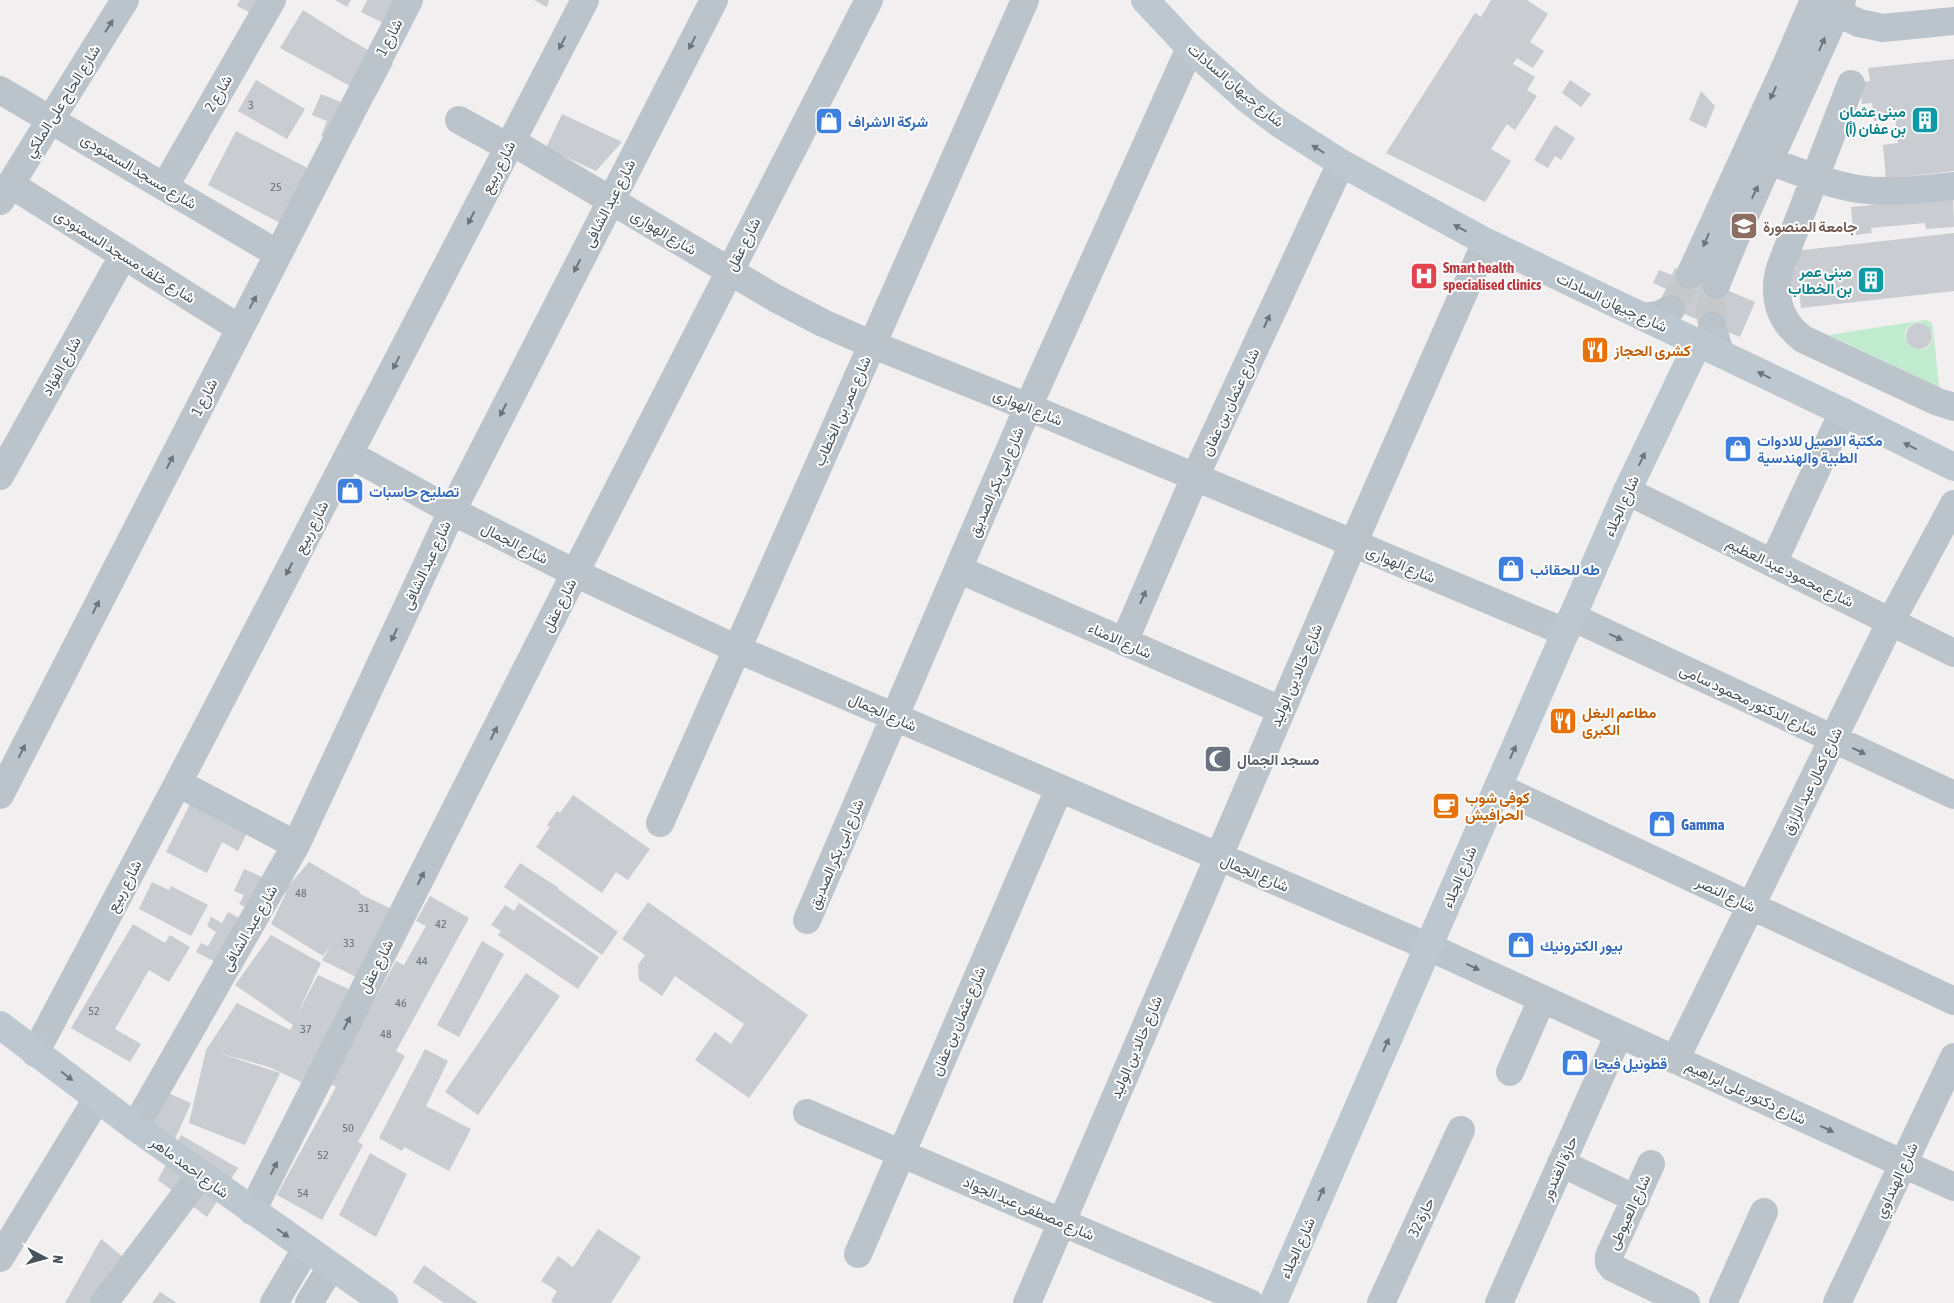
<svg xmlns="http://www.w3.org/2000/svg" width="1954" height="1303" viewBox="0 0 1954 1303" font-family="'Asap Condensed',Vazirmatn,sans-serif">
  <rect width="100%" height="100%" fill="#f1efef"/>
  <path fill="#c1ebce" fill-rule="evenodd" d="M1925 320 1931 322 1933 328 1939 387 1829 335ZM1919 322C1928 324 1937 333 1931 343 1918 364 1887 329 1919 322Z"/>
  <path fill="#c9ccd1" d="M240 0H261L253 14 237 6Z
    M335 0H351L347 7Z
    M367 0H407L393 28 361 12Z
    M534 0H549L547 7Z
    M1491 0H1527L1548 14 1530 42 1544 51 1533 68 1517 58 1513 64 1535 77 1527 90 1537 96 1515 130 1507 124 1491 149 1511 161 1485 202 1386 153 1475 13 1481 17Z
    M303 10 347 38 393 64 374 99 280 48Z
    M1954 59V171L1886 179 1883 145 1898 143 1895 118 1874 121 1872 103 1862 104 1859 82 1870 81 1868 68Z
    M256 80 305 109 287 139 238 111Z
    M1570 80 1591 94 1581 107 1562 93Z
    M1701 91 1715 106 1706 128 1689 120Z
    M321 94 363 111 348 147 321 136 327 121 312 115Z
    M562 114 622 142 596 171 546 148Z
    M1555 125 1575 138 1561 160 1555 156 1548 168 1534 160Z
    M236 131 315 172 286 226 208 185Z
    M1953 194 1954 227 1926 229 1925 223 1871 228 1872 233 1856 235V229H1853L1851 207 1924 200Z
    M1954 233V291L1801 308 1799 290 1789 291 1787 270 1796 269 1794 251Z
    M1675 268 1755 302 1740 337 1660 304 1666 289 1653 283 1659 270 1672 275Z
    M1906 336a13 13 0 1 1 26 0a13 13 0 1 1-26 0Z
    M573 795 650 849 628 880 616 872 602 893 536 847 550 827 547 825 557 811 560 813Z
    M193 798 250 827 238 851 222 842 207 873 166 852Z
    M309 862 359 891 360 894 394 910 360 979 322 960 332 943 323 956 271 924 286 893 284 891Z
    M520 863 559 888 558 889 618 932 602 955 504 887Z
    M244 869 262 877 248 908 239 904 244 895 234 891Z
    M152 882 169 890 171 886 208 905 191 936 139 909Z
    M430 896 469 918 396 1051 405 1056 358 1142 363 1145 322 1220 277 1195 336 1087 329 1083 396 961 404 965 426 926 416 921Z
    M648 902 808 1015 749 1098 695 1060 715 1032 731 1044 744 1024 675 976 662 996 639 980 638 965 645 955 622 939Z
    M519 903 599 957 578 989 498 935 501 931 491 925 505 905 514 911Z
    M228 912 241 919 219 964 196 952 201 943 208 946 216 932 207 926 211 917 222 923Z
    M133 924 165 943 170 935 190 947 169 982 149 970 115 1029 141 1044 130 1062 71 1028Z
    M271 935 321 963 297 1015 318 975 353 991 303 1083 269 1067 219 1053 280 1073 245 1145 189 1123 206 1050 237 1003 290 1030 293 1025 235 985Z
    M482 941 504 954 459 1037 437 1025Z
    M526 973 560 996 478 1115 445 1092Z
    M425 1049 448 1061 426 1106 471 1129 449 1171 404 1147 402 1151 379 1138Z
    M159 1089 191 1103 175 1139 143 1125Z
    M181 1135 238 1168 207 1217 158 1180Z
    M370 1153 407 1174 376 1237 339 1215Z
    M598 1229 641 1257 611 1303H554L551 1301 557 1291 541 1281 558 1256 573 1267Z
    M101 1239 143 1273 120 1303H65Z
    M424 1265 438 1275 478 1303H444L413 1282Z
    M160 1292 177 1303H152Z"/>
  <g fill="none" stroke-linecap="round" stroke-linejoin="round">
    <path stroke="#c7c8ca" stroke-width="28" stroke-dasharray="28 14" stroke-linecap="butt" d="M1671 309 1690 275
      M1712 326 1710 309 1716 285"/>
    <path stroke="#bcc4cb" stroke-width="28" d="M1836 12 1859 23 1883 28 1954 21
      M1851 84 1780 268C1772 296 1779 321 1803 339L1938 402 1954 407
      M0 90 278 254
      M459 120 508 147
      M511 141 775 298 823 323 871 344 1028 407 1565 632
      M1769 161C1798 171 1827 184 1858 189 1890 194 1922 189 1954 186
      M10 184 239 328
      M165 186 272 0
      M0 201 125 0
      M1690 275 1787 63 1814 0
      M1716 285C1754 189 1800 96 1842 0
      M1643 317 1658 315 1671 309
      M1712 326 1720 353
      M349 454 452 511 575 573 737 649 1429 947 1954 1187
      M0 476 123 256
      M1627 491 1954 653
      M1773 563 1843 412
      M958 569 1281 710
      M1572 617 1954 795
      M1124 642 1195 477 1341 163
      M178 783 296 845
      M1498 787 1954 1001
      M0 795 409 0
      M660 823 1025 0
      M807 920 1028 407 1190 48
      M35 1053 178 783 585 0
      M1675 1060 1891 621 1954 504
      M1510 1072 1542 999
      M807 1113 1250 1303
      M135 1127 296 845 452 511 714 0
      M1561 1163 1636 1199
      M1651 1164 1609 1256V1263L1613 1268 1686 1303
      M252 1211 575 573 869 0
      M858 1254 1059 789
      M0 1258 97 1099
      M104 1303 201 1174
      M1027 1303 1353 544 1486 242
      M1381 1303 1461 1130
      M1499 1303 1619 1034
      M1723 1303 1764 1212
      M1837 1303 1954 1057"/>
    <path stroke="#bcc4cb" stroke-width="28" d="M274 1303 306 1249
      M309 1303 331 1267"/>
    <path stroke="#bcc7cf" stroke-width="28" d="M1145 0 1190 48 1247 99 1277 122 1341 163 1486 242 1843 412 1954 467
      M0 1025 135 1127 384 1303
      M1273 1303 1627 491 1698 343"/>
  </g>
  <defs><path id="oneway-solid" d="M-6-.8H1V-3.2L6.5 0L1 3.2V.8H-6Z" transform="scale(1.25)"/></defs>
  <g fill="#6c757d">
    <use href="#oneway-solid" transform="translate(109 26) rotate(-58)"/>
    <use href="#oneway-solid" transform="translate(562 43) rotate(118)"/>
    <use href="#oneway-solid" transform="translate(692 43) rotate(117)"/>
    <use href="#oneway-solid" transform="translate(1822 44) rotate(-67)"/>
    <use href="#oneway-solid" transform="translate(1773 93) rotate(115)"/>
    <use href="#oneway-solid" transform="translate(1755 192) rotate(-65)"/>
    <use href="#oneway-solid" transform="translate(471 218) rotate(117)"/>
    <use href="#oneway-solid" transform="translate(1706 240) rotate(114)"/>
    <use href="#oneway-solid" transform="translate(577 266) rotate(117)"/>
    <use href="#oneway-solid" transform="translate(253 302) rotate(-62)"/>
    <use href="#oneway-solid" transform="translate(1267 321) rotate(-65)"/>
    <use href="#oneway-solid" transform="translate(396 363) rotate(117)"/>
    <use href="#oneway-solid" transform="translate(503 410) rotate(117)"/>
    <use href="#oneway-solid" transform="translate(170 462) rotate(-63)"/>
    <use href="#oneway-solid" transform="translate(289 569) rotate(117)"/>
    <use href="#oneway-solid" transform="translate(1143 597) rotate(-67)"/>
    <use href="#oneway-solid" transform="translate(96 607) rotate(-63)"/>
    <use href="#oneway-solid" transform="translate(394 635) rotate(115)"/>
    <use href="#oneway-solid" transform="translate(1616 637) rotate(25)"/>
    <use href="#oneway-solid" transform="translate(494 733) rotate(-63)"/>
    <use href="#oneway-solid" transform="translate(22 751) rotate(-63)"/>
    <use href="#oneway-solid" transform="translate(1859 751) rotate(25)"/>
    <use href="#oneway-solid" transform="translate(421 878) rotate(-63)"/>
    <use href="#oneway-solid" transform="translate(1473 967) rotate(25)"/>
    <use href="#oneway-solid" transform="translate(347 1023) rotate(-63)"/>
    <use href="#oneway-solid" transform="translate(1827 1129) rotate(25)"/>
    <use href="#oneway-solid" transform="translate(274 1168) rotate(-63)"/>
  </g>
  <g fill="#6c767e">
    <use href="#oneway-solid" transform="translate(1318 149) rotate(-148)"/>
    <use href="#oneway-solid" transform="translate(1460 228) rotate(-152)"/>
    <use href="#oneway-solid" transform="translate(1764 375) rotate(-154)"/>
    <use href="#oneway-solid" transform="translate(1910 446) rotate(-154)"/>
    <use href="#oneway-solid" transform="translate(1642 459) rotate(-64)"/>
    <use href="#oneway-solid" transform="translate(1513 752) rotate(-66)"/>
    <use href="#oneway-solid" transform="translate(1386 1045) rotate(-66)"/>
    <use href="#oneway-solid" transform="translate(67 1076) rotate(37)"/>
    <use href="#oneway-solid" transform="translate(1321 1194) rotate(-66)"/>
    <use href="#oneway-solid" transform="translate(283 1233) rotate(35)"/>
  </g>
  <defs>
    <g id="building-square" transform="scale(1.4375)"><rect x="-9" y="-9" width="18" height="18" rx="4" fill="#0f9aa8" stroke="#fff"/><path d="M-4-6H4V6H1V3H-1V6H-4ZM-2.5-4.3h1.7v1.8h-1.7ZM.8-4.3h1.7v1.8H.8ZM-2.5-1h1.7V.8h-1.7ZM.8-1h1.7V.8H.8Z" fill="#fff"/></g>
    <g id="shop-square" transform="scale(1.4375)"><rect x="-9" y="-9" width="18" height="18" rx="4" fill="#3f7fe0" stroke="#fff"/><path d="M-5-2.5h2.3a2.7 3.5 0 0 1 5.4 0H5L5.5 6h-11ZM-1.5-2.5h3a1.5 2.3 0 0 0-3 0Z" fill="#fff"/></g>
    <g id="university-square" transform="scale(1.4375)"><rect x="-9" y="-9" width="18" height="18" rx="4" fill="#8d6e63" stroke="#fff"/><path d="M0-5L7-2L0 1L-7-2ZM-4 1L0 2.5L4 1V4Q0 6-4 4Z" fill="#fff"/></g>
    <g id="hospital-square" transform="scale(1.4375)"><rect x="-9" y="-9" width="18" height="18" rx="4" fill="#e0444e" stroke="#fff"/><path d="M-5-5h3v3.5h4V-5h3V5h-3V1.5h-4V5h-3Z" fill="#fff"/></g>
    <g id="restaurant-square" transform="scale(1.4375)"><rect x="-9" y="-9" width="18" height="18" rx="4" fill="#e8710a" stroke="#fff"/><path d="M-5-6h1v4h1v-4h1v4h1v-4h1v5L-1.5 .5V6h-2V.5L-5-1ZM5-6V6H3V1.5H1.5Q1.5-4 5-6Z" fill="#fff"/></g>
    <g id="mosque-square" transform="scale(1.4375)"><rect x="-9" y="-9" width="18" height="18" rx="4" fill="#6b7280" stroke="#fff"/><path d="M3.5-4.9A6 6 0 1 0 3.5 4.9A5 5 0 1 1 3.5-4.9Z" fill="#fff"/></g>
    <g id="cafe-square" transform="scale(1.4375)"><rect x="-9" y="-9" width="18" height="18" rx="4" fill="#e8710a" stroke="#fff"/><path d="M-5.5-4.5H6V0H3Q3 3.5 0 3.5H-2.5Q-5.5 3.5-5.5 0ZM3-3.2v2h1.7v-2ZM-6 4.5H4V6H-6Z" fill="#fff"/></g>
  </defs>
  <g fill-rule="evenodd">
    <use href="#building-square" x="1925" y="120"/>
    <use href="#shop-square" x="829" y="121"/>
    <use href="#university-square" x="1744" y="226"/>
    <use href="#hospital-square" x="1424" y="276"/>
    <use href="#building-square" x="1871" y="280"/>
    <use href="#restaurant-square" x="1595" y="350"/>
    <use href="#shop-square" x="1738" y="449"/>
    <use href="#shop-square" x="350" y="491"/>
    <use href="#shop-square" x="1511" y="569"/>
    <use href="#restaurant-square" x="1563" y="721"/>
    <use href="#mosque-square" x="1218" y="759"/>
    <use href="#cafe-square" x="1446" y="806"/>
    <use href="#shop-square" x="1662" y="824"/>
    <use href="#shop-square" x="1521" y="945"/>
    <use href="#shop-square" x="1575" y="1063"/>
  </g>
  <g text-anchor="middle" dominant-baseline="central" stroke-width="4" stroke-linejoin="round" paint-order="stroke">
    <g font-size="12" fill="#697178">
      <text x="251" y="105">3</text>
      <text x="276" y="187">25</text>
      <text x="301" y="893">48</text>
      <text x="364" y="908">31</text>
      <text x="441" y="924">42</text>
      <text x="349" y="943">33</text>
      <text x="422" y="961">44</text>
      <text x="401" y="1003">46</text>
      <text x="94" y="1011">52</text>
      <text x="306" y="1029">37</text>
      <text x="386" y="1034">48</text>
      <text x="348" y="1128">50</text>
      <text x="323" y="1155">52</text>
      <text x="303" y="1193">54</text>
    </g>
    <g font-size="15" fill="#49535b" stroke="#fff">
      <text transform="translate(389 37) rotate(-62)">شارع 1</text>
      <text transform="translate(1236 85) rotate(40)">شارع جيهان السادات</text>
      <text transform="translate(218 93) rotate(-60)">شارع 2</text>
      <text transform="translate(62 101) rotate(-58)">شارع الحاج على الملكي</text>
      <text transform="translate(498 167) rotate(-63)">شارع ربيع</text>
      <text transform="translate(139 171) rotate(31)">شارع مسجد السمنودى</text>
      <text transform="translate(609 203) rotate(-63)">شارع عبد الشافى</text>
      <text transform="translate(664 232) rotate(31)">شارع الهوارى</text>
      <text transform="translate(743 244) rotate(-63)">شارع عقل</text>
      <text transform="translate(125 256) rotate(32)">شارع خلف مسجد السمنودى</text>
      <text transform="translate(1612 302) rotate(25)">شارع جيهان السادات</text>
      <text transform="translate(61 366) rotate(-61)">شارع الفؤاد</text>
      <text transform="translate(204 397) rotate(-63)">شارع 1</text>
      <text transform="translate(1230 402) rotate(-65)">شارع عثمان بن عفان</text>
      <text transform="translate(1028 407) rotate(22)">شارع الهوارى</text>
      <text transform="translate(842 411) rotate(-66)">شارع عمر بن الخطاب</text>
      <text transform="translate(996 482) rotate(-67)">شارع ابى بكر الصديق</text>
      <text transform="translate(1621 506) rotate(-66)">شارع الجلاء</text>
      <text transform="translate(311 527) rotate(-63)">شارع ربيع</text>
      <text transform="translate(515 543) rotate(27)">شارع الجمال</text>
      <text transform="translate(1401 564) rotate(23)">شارع الهوارى</text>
      <text transform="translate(426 565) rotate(-65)">شارع عبد الشافى</text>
      <text transform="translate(1790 572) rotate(26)">شارع محمود عبد العظيم</text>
      <text transform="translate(559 605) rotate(-63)">شارع عقل</text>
      <text transform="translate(1120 640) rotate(24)">شارع الامناء</text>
      <text transform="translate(1296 675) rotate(-67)">شارع خالد بن الوليد</text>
      <text transform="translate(1749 700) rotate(25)">شارع الدكتور محمود سامى</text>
      <text transform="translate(883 712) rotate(24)">شارع الجمال</text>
      <text transform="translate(1812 781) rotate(-64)">شارع كمال عبد الرازق</text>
      <text transform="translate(836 854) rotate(-67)">شارع ابى بكر الصديق</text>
      <text transform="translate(1255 873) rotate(23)">شارع الجمال</text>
      <text transform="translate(1459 877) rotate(-67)">شارع الجلاء</text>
      <text transform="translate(124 886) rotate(-62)">شارع ربيع</text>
      <text transform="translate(1726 894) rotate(25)">شارع النصر</text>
      <text transform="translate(249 928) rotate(-60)">شارع عبد الشافى</text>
      <text transform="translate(376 966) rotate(-63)">شارع عقل</text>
      <text transform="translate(958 1021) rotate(-67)">شارع عثمان بن عفان</text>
      <text transform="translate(1136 1047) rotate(-67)">شارع خالد بن الوليد</text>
      <text transform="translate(1746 1092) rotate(25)">شارع دكتور على ابراهيم</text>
      <text transform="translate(190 1167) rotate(36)">شارع احمد ماهر</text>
      <text transform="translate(1559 1168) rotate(-66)">حارة الغندور</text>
      <text transform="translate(1896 1180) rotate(-65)">شارع الهنداوي</text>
      <text transform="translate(1029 1208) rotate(23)">شارع مصطفى عبد الجواد</text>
      <text transform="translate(1629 1212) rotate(-65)">شارع العيوطى</text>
      <text transform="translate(1421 1217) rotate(-65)">حارة 32</text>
      <text transform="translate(1297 1248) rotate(-66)">شارع الجلاء</text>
    </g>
    <g font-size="15" font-weight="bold" fill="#0d838f" stroke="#fff" text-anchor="end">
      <text x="1906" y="111">مبنى عثمان<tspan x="1906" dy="17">بن عفان (أ)</tspan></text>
      <text x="1852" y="271">مبنى عمر<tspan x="1852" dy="17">بن الخطاب</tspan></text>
    </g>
    <g font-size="15" font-weight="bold" fill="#366cbe" stroke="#fff" text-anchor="start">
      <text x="848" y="121">شركة الاشراف</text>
      <text x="1757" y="440">مكتبة الاصيل للادوات<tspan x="1757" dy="17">الطبية والهندسية</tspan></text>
      <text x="369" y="491">تصليح حاسبات</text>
      <text x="1530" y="569">طه للحقائب</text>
      <text x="1681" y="824">Gamma</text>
      <text x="1540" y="945">بيور الكترونيك</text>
      <text x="1594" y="1063">قطونيل فيجا</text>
    </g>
    <g font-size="15" font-weight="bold" fill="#785e54" stroke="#fff" text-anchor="start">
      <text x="1763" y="226">جامعة المنصورة</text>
    </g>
    <g font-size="15" font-weight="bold" fill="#be3a42" stroke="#fff" text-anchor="start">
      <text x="1443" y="267">Smart health<tspan x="1443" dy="17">specialised clinics</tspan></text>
    </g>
    <g font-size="15" font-weight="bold" fill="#c56008" stroke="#fff" text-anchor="start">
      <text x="1614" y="350">كشرى الحجاز</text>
      <text x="1582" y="712">مطاعم البغل<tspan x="1582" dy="17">الكبرى</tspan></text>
      <text x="1465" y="797">كوفى شوب<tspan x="1465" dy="17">الحرافيش</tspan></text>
    </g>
    <g font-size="15" font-weight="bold" fill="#5b616d" stroke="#fff" text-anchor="start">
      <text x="1237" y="759">مسجد الجمال</text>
    </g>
  </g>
  <g transform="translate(45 1258) rotate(96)" stroke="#ffffff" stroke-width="4" paint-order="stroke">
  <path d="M0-4L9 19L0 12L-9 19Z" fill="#49535b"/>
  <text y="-8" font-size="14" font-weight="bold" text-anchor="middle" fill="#49535b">N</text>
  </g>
</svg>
